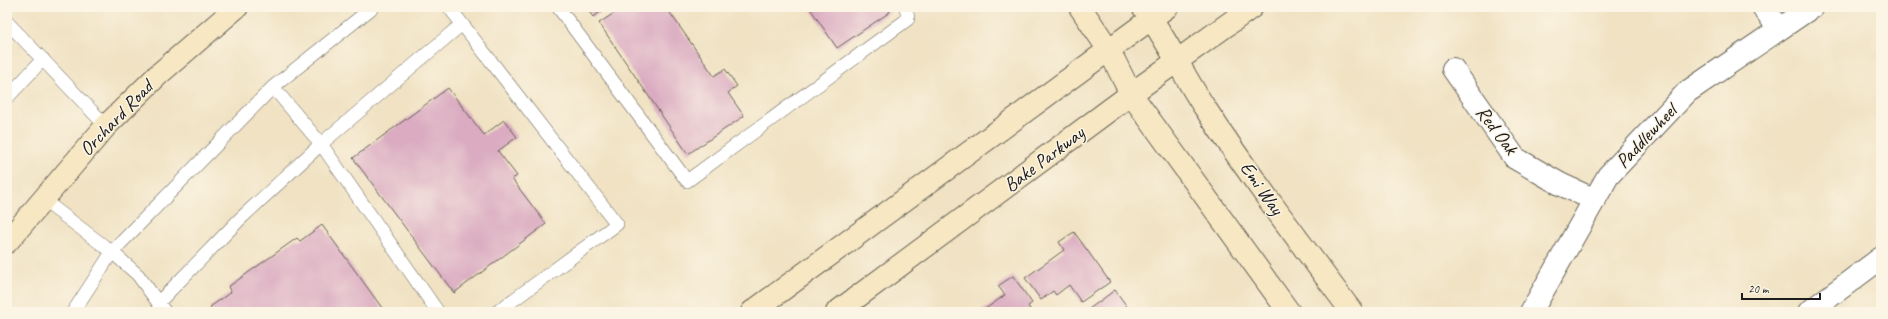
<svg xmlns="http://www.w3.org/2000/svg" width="1888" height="319" viewBox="0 0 1888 319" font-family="Caveat,sans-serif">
  <rect width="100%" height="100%" fill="#fcf5e5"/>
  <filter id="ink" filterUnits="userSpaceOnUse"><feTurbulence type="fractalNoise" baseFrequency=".025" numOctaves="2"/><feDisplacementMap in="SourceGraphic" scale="8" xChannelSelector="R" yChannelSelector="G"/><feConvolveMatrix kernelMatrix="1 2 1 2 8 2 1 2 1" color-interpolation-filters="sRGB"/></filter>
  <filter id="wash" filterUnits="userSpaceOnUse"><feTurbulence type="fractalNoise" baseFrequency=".012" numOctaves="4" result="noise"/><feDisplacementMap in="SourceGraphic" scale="16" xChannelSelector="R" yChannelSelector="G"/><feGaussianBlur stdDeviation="0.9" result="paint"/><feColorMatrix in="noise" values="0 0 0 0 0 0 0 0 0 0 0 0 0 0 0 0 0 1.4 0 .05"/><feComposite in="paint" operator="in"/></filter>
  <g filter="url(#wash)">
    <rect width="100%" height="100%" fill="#f0e2c3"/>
    <g id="blocks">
      <path fill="#daabc1" d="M586 7H608L593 17Z
        M617 7H666L714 76 725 69 737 86 728 93 744 116 688 154 599 23 619 10Z
        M809 7H887L890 12 837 48Z
        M448 88 484 135 504 120 517 137 498 151 517 176 512 179 546 224 454 293 353 158Z
        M322 225 385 312H214L210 307 231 292 228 287 297 238 300 241Z
        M1074 232 1110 282 1081 302 1069 285 1056 295 1053 291 1041 300 1025 278 1064 250 1059 242Z
        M1013 276 1032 303 1028 306 1031 311 981 312 1005 295 998 286Z
        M1115 290 1131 312H1085Z"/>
    </g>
  </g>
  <g filter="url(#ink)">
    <use href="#blocks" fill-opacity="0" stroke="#666156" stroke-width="1"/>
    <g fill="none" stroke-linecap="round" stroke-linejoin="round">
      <g stroke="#666156" stroke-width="14">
        <path id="lane" d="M449 7 617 224 497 312
          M558 7 687 181 908 19 906 7
          M7 22 106 126
          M273 87 321 144 438 312
          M7 98 43 59
          M42 199 112 252 138 275 165 312
          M158 303 240 219 321 144 462 24
          M73 312 112 252 273 87 373 7"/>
      </g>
      <g stroke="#666156" stroke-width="24">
        <path id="street" d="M1763 7 1779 29
          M1453 69 1515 158 1560 184 1595 200
          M1531 312 1608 176 1687 92 1812 7
          M1809 312 1881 258"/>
      </g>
      <g stroke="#666156" stroke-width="24">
        <path id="secondary" d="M1080 7 1109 50 1131 94 1289 312
          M1143 7C1167 39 1183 75 1205 108 1251 178 1302 245 1352 312
          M7 242 106 126 159 74 237 7
          M752 312 1167 7
          M837 312 1131 94 1252 7"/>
      </g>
      <use href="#lane" stroke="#fff" stroke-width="13"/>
      <use href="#street" stroke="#fff" stroke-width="22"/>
      <use href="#secondary" stroke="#f7e8c3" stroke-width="22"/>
    </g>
  </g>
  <g text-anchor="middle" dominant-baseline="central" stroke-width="3" stroke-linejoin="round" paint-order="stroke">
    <g font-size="20" fill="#1c1c1c" stroke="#fcf5e5">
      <text transform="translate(116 118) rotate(-46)">Orchard Road</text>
      <text transform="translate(1497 130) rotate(53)">Red Oak</text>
      <text transform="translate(1646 136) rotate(-47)">Paddlewheel</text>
      <text transform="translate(1044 159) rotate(-37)">Bake Parkway</text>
      <text transform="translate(1262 188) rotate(55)">Emi Way</text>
    </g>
  </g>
  <rect width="1888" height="319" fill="none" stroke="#fcf5e5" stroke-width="24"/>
  <path d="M1742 293v6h78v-6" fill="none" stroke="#1c1c1c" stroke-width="2"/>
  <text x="1748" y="293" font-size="12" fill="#1c1c1c" stroke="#fcf5e5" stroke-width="3" paint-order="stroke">20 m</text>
</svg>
